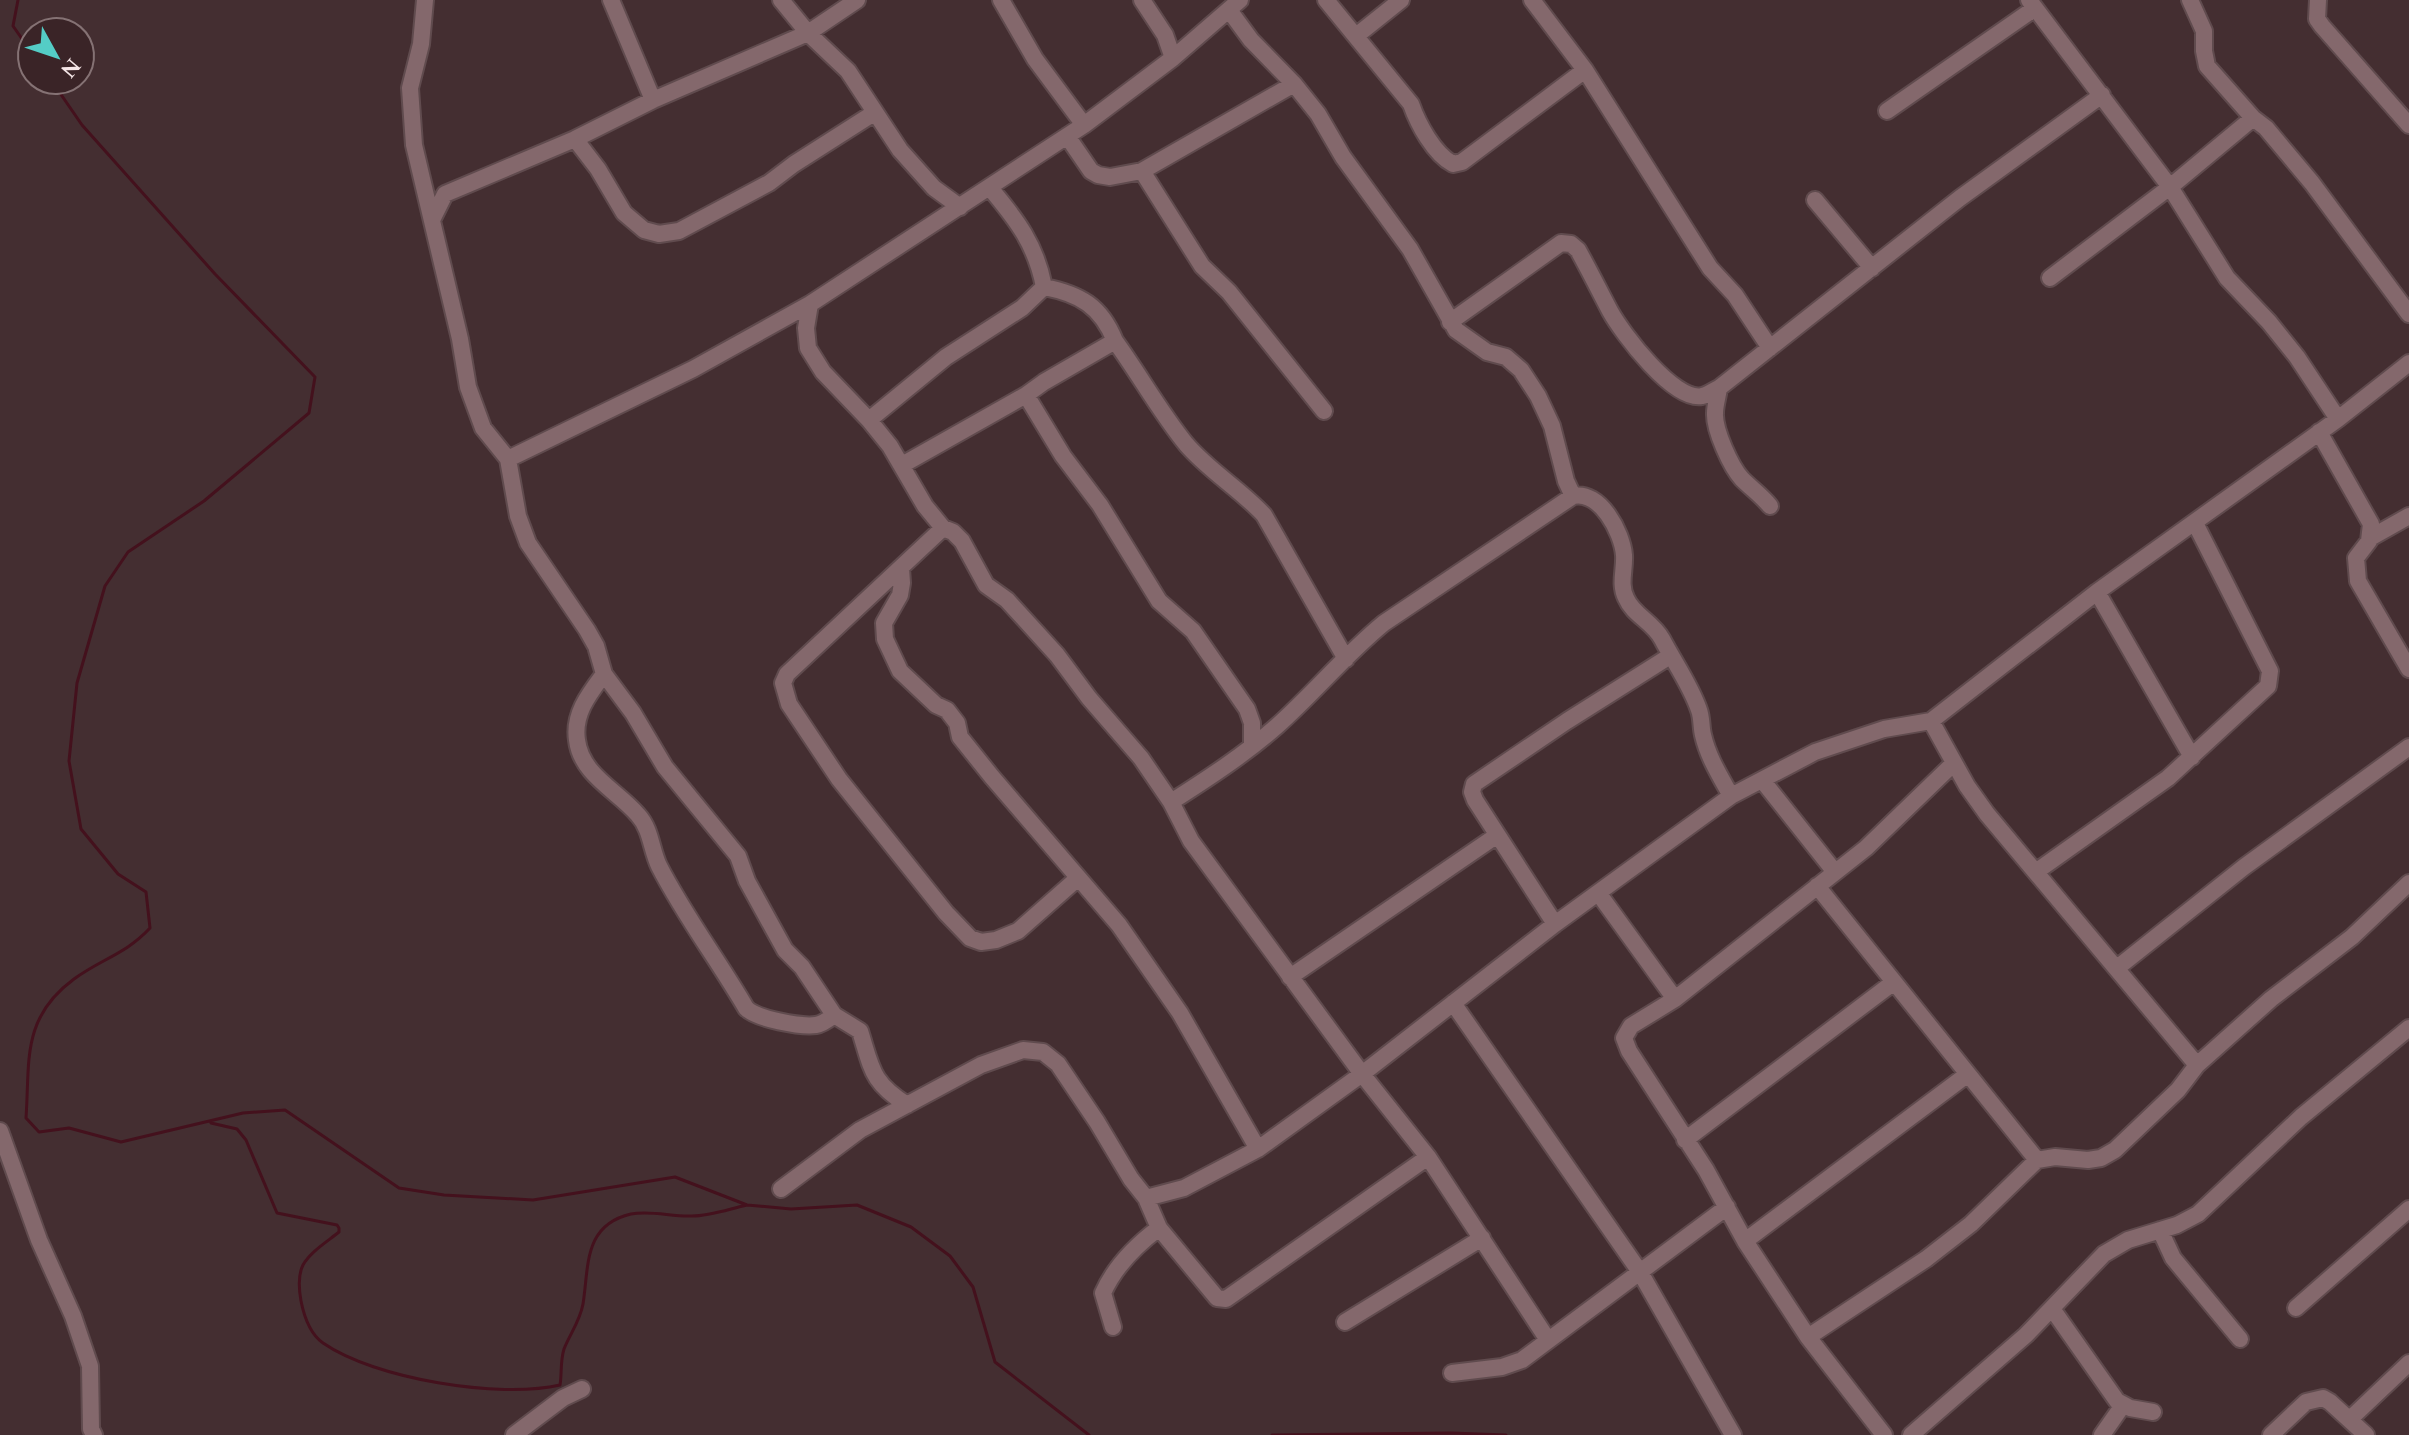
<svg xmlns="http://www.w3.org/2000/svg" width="2409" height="1435" viewBox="0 0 2409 1435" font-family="Spectral,serif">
  <rect width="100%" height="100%" fill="#442e31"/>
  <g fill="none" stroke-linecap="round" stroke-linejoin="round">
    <path stroke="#44111d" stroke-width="3" d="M18 0 13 26 32 53
      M51 80 82 125 215 274 315 377 309 413 204 501 128 552 105 586 77 683 69 761 81 829 118 874 146 892 150 928C126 954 101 959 74 979 21 1018 30 1061 26 1118L39 1132 69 1128 121 1142 243 1113 285 1110 399 1188 444 1195 533 1200 675 1177 747 1205 791 1209 857 1205 911 1227 950 1256 973 1287 995 1362 1089 1435
      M211 1123 237 1129 246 1140 277 1213 337 1225 339 1228V1232C328 1241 310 1252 303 1265 298 1275 299 1290 301 1301 304 1316 310 1334 323 1343 375 1379 499 1399 560 1385 562 1374 560 1362 564 1349 570 1334 580 1321 583 1304 589 1267 583 1225 631 1214 651 1210 672 1217 692 1216 710 1216 729 1209 747 1205
      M1272 1435 1451 1433 1506 1435"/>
    <g stroke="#604b4e" stroke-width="20">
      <path id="minor" d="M425 0 421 44 410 88 414 145 460 339 468 387 483 428 508 459 518 516 528 543 587 630 596 646 604 674 633 713 665 767 738 856 747 881 785 950 802 967 834 1015 860 1031C872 1069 871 1082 907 1105
        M611 0 653 100
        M781 0 808 33 848 71 900 150 934 188 960 207
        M1001 0 1035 59 1084 125
        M1142 0 1165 35 1173 58
        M1326 0 1411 104C1418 124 1434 154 1453 164L1462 162 1585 70
        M1532 0 1585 70 1710 268 1735 295 1770 348
        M2029 0 2170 187 2227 278 2269 322 2297 357 2338 419
        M2190 0 2204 31V51L2207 66 2253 118
        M2318 0 2317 19 2322 26 2409 125
        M1229 10 1251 40 1294 84 1318 114 1343 157 1410 249 1456 330 1487 352 1506 357 1521 370 1538 396 1552 426 1566 481 1573 496
        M1356 36 1401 0
        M1887 111 2035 8
        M1067 136 1091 171 1098 175 1110 177 1142 171 1294 84
        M575 139 598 169 624 213 644 230 659 234 679 231 769 183 794 164 874 113
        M1142 171 1202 266 1229 292 1324 411
        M1815 200 1872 268
        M433 218 445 194 575 139 653 100 808 33 857 0
        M2050 278 2170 187 2253 118 2266 128 2312 183 2409 314
        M1044 287C1080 294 1101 306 1115 341 1139 374 1160 412 1186 444 1209 471 1240 489 1264 515L1346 659
        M810 304 806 328 808 348 823 372 869 420 890 446 925 506 943 528 953 532 962 541 986 585 1007 600 1057 655 1089 698 1141 758 1171 802 1191 841 1362 1074 1428 1157 1548 1340
        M1450 322 1561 243 1571 244 1578 250C1589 270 1599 290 1610 311 1622 333 1674 402 1702 396 1708 395 1714 390 1719 388L1960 198 2102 95
        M1719 388C1718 396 1715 405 1715 413 1714 430 1731 467 1742 479 1752 489 1761 495 1770 506
        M1026 395 1063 456 1100 505 1159 601 1193 631 1247 709 1252 723V746
        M869 420 946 357 1022 308 1044 287C1036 245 1017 220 990 188
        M2319 432 2371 524 2369 541 2356 558 2358 581 2409 669
        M508 459 693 369 810 304 1084 125 1173 58 1240 0
        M902 465 1026 395 1044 382 1115 341
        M943 528 787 674 783 683 789 704 839 779 946 913 970 938 981 942 996 940 1018 931 1078 878
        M2370 538 2409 516
        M901 568 902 583 900 595 884 623 885 639 900 671 936 705 947 710 957 723 960 737 992 777 1119 925 1180 1013 1258 1149
        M2097 592 2192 757
        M604 674C589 694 573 714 577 740 581 775 618 791 638 815 651 829 651 849 659 866 684 915 718 960 746 1008 756 1019 801 1027 816 1025 823 1024 829 1019 834 1015
        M1931 721 1967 786 1987 814 2197 1065
        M1762 780 1835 872
        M1171 802C1207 779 1244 755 1277 726 1314 693 1346 654 1384 623L1573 496C1600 490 1622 532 1624 555 1625 570 1619 584 1626 598 1633 615 1653 622 1662 639 1674 662 1691 686 1699 710 1702 718 1701 727 1703 735 1708 757 1720 776 1731 796
        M2037 871 2168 778 2268 686 2270 671 2195 523
        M1817 886 2037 1160
        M1599 894 1675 999
        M1555 924 1475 800 1472 792 1474 784 1567 721 1670 656
        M2117 968 2244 867 2409 747
        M1290 977 1496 836
        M1453 1003 1640 1272 1733 1435
        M0 1131 39 1240 73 1316 90 1366 91 1429 94 1435
        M1685 1140 1894 982
        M781 1189 860 1130 981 1065 1023 1050 1043 1052 1058 1064 1097 1122 1131 1179 1146 1198 1159 1228 1217 1298 1226 1299 1428 1157
        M1146 1198 1184 1188 1258 1149 1362 1074 1555 924 1731 796 1815 752 1884 729 1931 721 2097 592 2338 419 2409 363
        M2160 1230 2173 1258 2240 1339
        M1745 1241 1968 1074
        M2296 1308 2409 1209
        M2053 1310 2117 1401 2130 1408 2153 1412
        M1345 1322 1482 1238
        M1113 1327 1103 1293C1115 1266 1135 1246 1159 1228
        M1808 1337 1926 1259 1971 1224 2037 1160 2055 1157 2088 1160 2101 1158 2115 1150 2178 1090 2197 1065 2271 999 2352 937 2409 883
        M1452 1373 1502 1367 1522 1360 1727 1207
        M2350 1419 2409 1363
        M514 1435 563 1398 582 1389
        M1884 1435 1808 1337 1745 1241 1706 1170 1629 1051 1624 1038 1631 1026 1675 999 1866 848 1954 763
        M1911 1435 2026 1335 2104 1254 2128 1240 2177 1225 2198 1214 2301 1117 2409 1028
        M2102 1435 2123 1405
        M2271 1435 2306 1402 2323 1398 2330 1402 2366 1435"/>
    </g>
    <use href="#minor" stroke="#84686c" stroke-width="16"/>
  </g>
  <g transform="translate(56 56) rotate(130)"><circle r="38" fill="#3a2427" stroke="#857274" stroke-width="2"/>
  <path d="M0-6L14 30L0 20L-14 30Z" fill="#54cdc6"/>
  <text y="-12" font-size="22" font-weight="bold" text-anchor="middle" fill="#f5e6e7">N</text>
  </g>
</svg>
